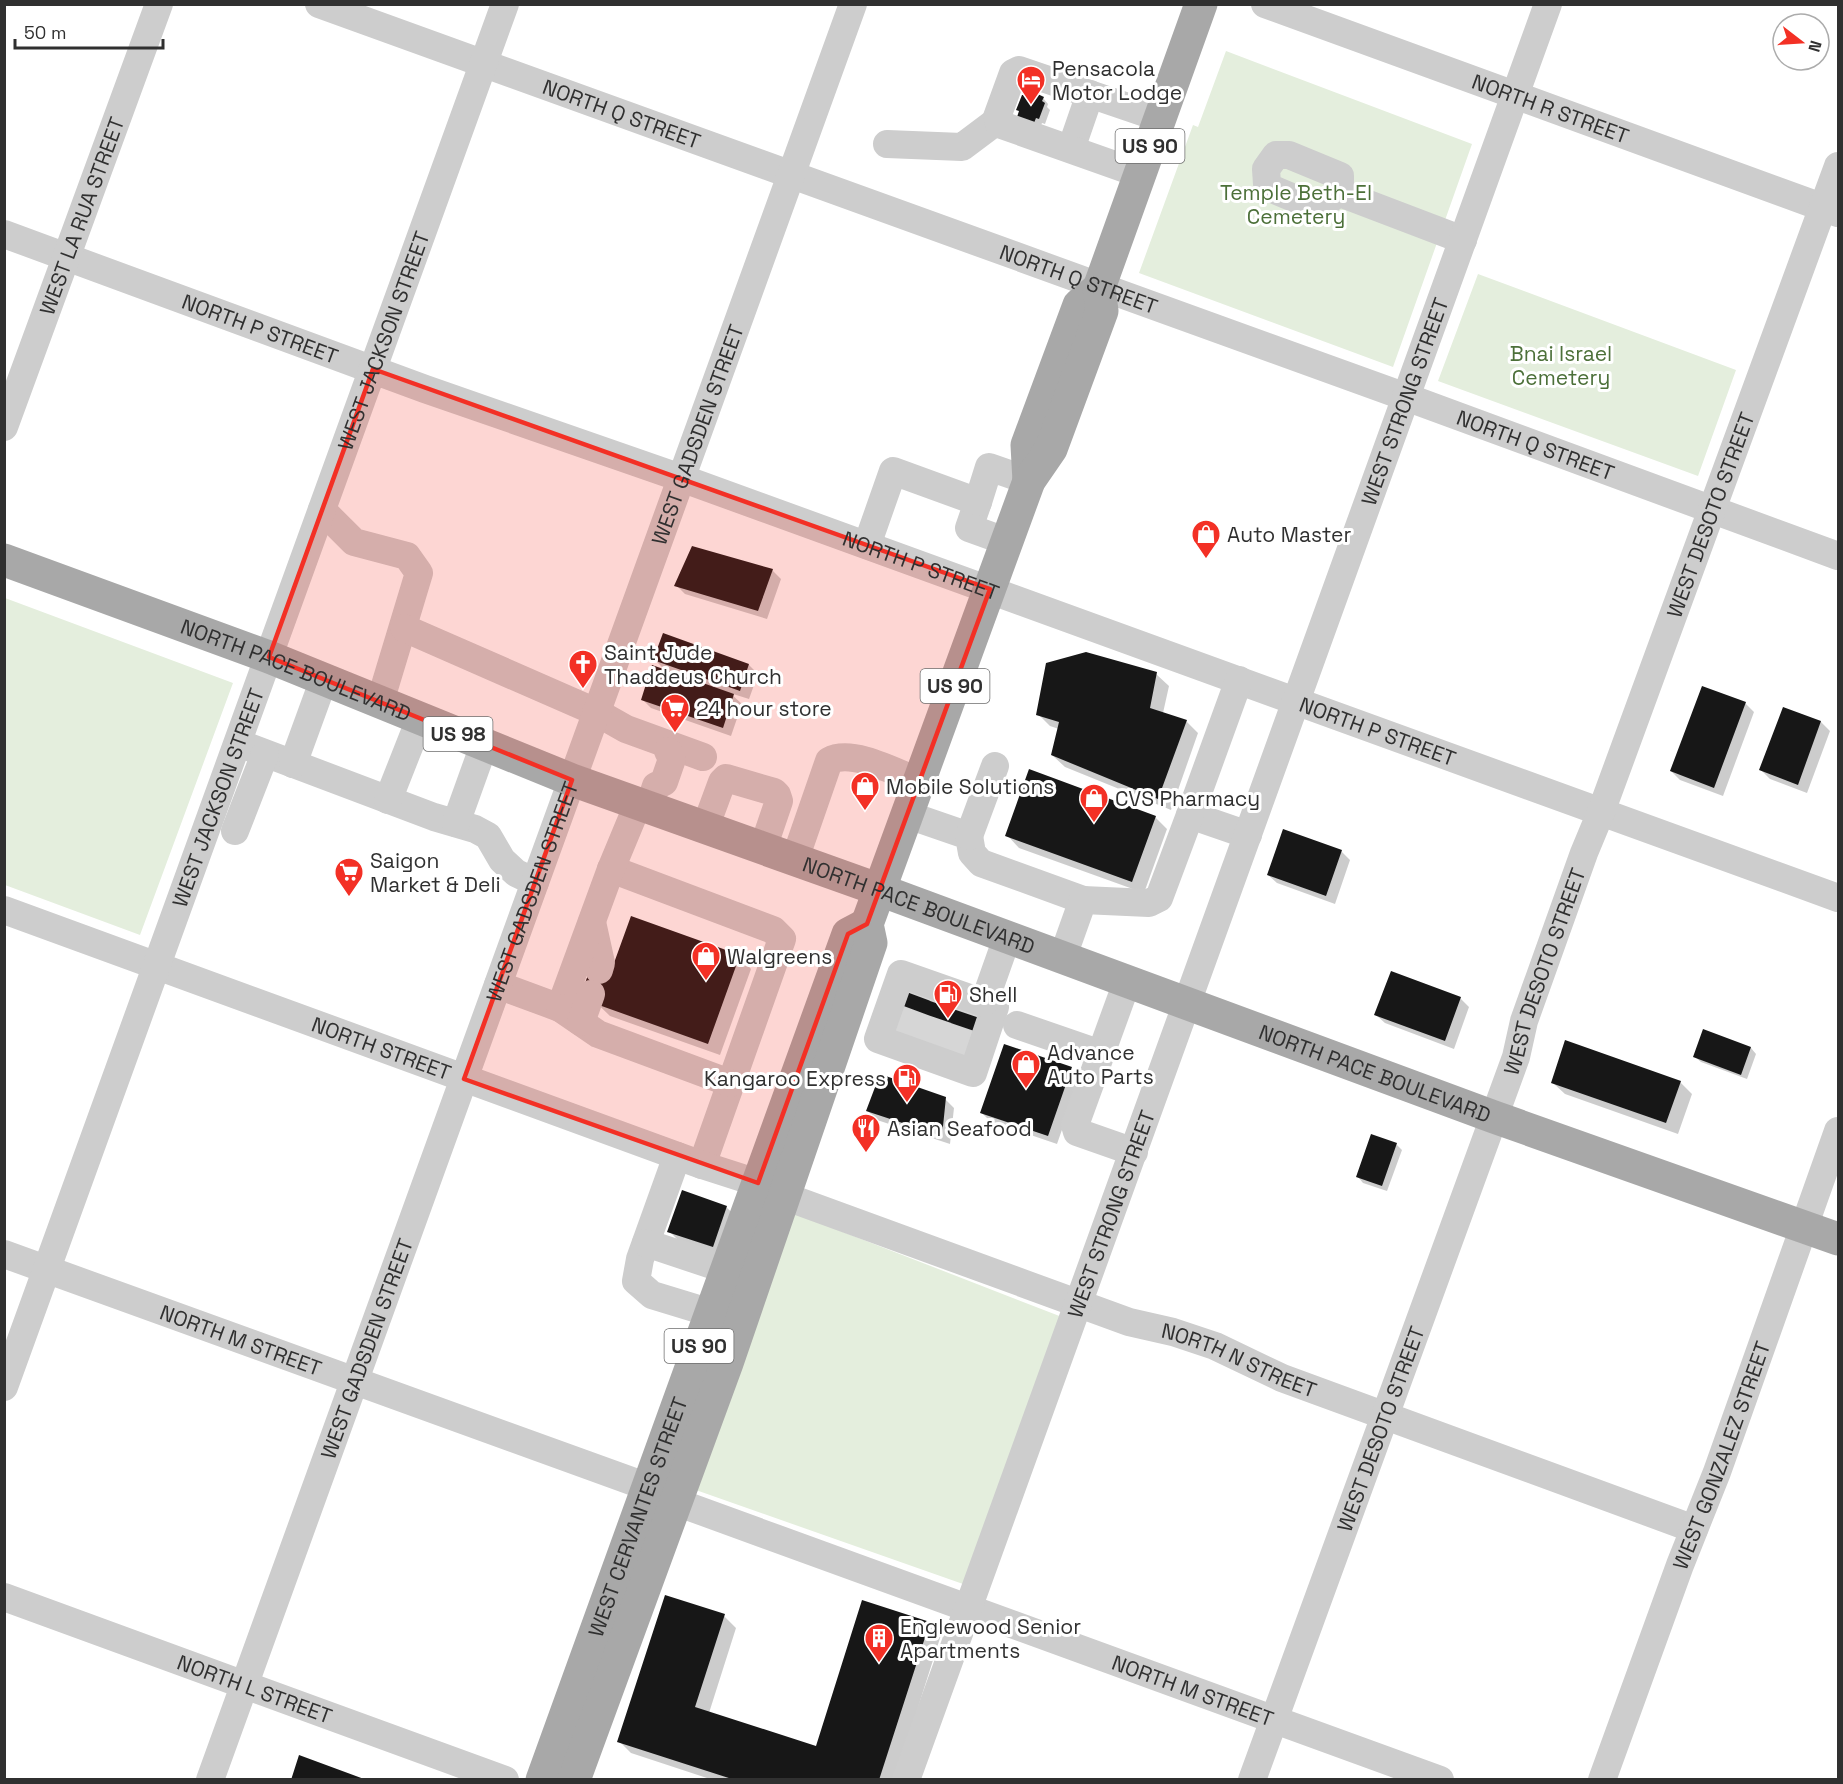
<svg xmlns="http://www.w3.org/2000/svg" width="1843" height="1784" viewBox="0 0 1843 1784" font-family="'Space Grotesk',sans-serif">
  <rect width="100%" height="100%" fill="#fff"/>
  <path fill="#e4eedd" d="M1226 51 1472 144 1393 367 1139 273 1193 125 1198 127Z
    M1478 274 1736 370 1698 476 1438 381Z
    M5 598 233 683 140 935 5 885Z
    M789 1211 1062 1317 963 1584 693 1489Z"/>
  <path fill="#0003" d="M1043 98 1048 104 1047 107 1050 110 1045 124 1042 123 1040 128 1025 122Z
    M772 570 781 579 767 619 685 594 676 585Z
    M664 635 749 665 758 674 749 699 730 693 742 704 731 736 651 708 642 699 667 672 655 660Z
    M1156 674 1169 686 1163 713 1186 721 1198 733 1171 810 1065 767 1052 755 1059 729 1050 726 1038 714Z
    M1745 703 1754 712 1723 796 1680 780 1671 771Z
    M1784 709 1821 722 1830 731 1807 793 1770 779 1761 770Z
    M1155 817 1167 829 1144 893 1019 848 1007 835Z
    M1341 851 1350 860 1335 904 1277 883 1268 875Z
    M739 956 751 969 720 1055 610 1016 584 991Z
    M1460 998 1469 1007 1454 1049 1385 1023 1376 1015Z
    M1704 1031 1751 1048 1756 1054 1747 1079 1701 1062 1695 1057Z
    M1071 1069 1080 1078 1057 1144 990 1121 981 1112Z
    M1552 1082H1680L1692 1094 1678 1134 1565 1094Z
    M945 1099 954 1108 950 1144 877 1120 868 1111Z
    M1396 1144 1402 1150 1387 1191 1363 1183 1358 1177Z
    M726 1207 739 1219 725 1259 681 1243 669 1231Z
    M724 1616 736 1628 709 1713 817 1748 929 1623 941 1635 895 1780H713L631 1753 619 1741Z"/>
  <path fill="#171717" d="M1027 89 1044 97 1042 101 1045 103 1039 119 1036 118 1034 123 1017 117 1019 111 1016 110 1022 95H1025Z
    M692 546 773 569 758 611 674 586Z
    M663 633 749 664 740 691 653 660Z
    M1086 652 1157 672 1150 708 1187 720 1158 799 1051 755 1059 722 1036 715 1046 663Z
    M652 665 734 694 723 728 641 700Z
    M1702 686 1746 702 1714 788 1670 771Z
    M1783 707 1821 721 1798 785 1759 770Z
    M1029 769 1156 816 1132 882 1005 836Z
    M1283 829 1342 850 1326 896 1267 875Z
    M631 916 740 955 708 1044 596 1004 582 991 591 967 610 974Z
    M1391 971 1461 997 1445 1041 1374 1015Z
    M902 987 985 1015 970 1059 887 1030Z
    M1703 1029 1751 1047 1741 1075 1693 1057Z
    M1565 1040 1681 1081 1666 1123 1551 1083Z
    M1004 1044 1072 1067 1048 1136 980 1113Z
    M880 1074 946 1097 942 1136 866 1111Z
    M1371 1134 1397 1143 1382 1186 1356 1177Z
    M682 1190 727 1206 713 1247 667 1232Z
    M665 1595 725 1614 695 1707 816 1746 862 1600 930 1622 879 1780H735L617 1742Z
    M299 1755 364 1779V1780H291Z"/>
  <g fill="none" stroke-linecap="round" stroke-linejoin="round">
    <path stroke="#d6d6d6" stroke-width="28" stroke-dasharray="28 14" stroke-linecap="butt" d="M907 1037 923 994
      M929 1045 944 1001
      M952 1053 967 1009"/>
    <g stroke="#cdcdcd" stroke-width="28">
      <path id="s1" d="M319 4 1406 397 1838 556"/>
      <path id="s2" d="M1265 4 1838 213"/>
      <path d="M887 144 962 147 998 120"/>
      <path d="M1071 149 1090 94"/>
      <path d="M1140 174 999 124 997 117 1013 73 1019 70 1160 118"/>
      <path d="M1337 192 1340 183V176L1289 155H1276L1266 169 1267 184 1272 189C1295 197 1320 216 1337 192L1463 240"/>
      <path id="s3" d="M4 234 425 389 681 478 1838 898"/>
      <path id="s4" d="M4 427 159 4"/>
      <path d="M978 502 969 528 1008 542"/>
      <path d="M322 510 354 542 407 556 419 573 380 702"/>
      <path d="M867 545 893 471 978 502 989 467 1029 481"/>
      <path d="M404 628 596 712 626 729 703 757"/>
      <path d="M1239 680 1190 815 1248 835"/>
      <path d="M238 743 434 817 475 829 488 836 502 860 516 873 535 882"/>
      <path d="M293 764 324 679"/>
      <path d="M388 800 420 719"/>
      <path d="M649 807 656 786 664 782 672 759 668 751"/>
      <path d="M908 815 969 836 972 853 981 863 1083 900"/>
      <path d="M456 823 484 745"/>
      <path d="M705 828 722 782 726 778 774 792 777 795 779 801 763 848"/>
      <path d="M235 831 265 754"/>
      <path d="M969 836 995 766"/>
      <path d="M795 859 829 761C852 748 897 773 920 782"/>
      <path d="M611 869 773 930 782 939 702 1165"/>
      <path id="s5" d="M4 910 702 1165 758 1183"/>
      <path d="M592 922 601 963 599 970"/>
      <path d="M1062 959 1083 900 1149 903 1159 898 1190 815"/>
      <path d="M901 974 995 1007 973 1073 878 1039Z"/>
      <path d="M1127 982 1075 1125 1077 1132 1134 1152"/>
      <path d="M498 985 560 1008 611 869 638 804"/>
      <path d="M984 1003 1007 938"/>
      <path d="M560 1008 598 1034 730 1083"/>
      <path d="M581 1022 591 994"/>
      <path d="M1017 1025 1101 1054"/>
      <path d="M677 1156 640 1259 636 1281 652 1295 711 1313"/>
      <path id="s6" d="M784 1196 1129 1322 1173 1332 1215 1346 1282 1378 1694 1529"/>
      <path d="M646 1243 727 1270"/>
      <path id="s7" d="M4 1254 648 1487"/>
      <path id="s8" d="M4 1387 505 4"/>
      <path id="s9" d="M676 1502 1440 1780"/>
      <path id="s10" d="M4 1597 505 1780"/>
      <path id="s11" d="M210 1780 853 4"/>
      <path id="s12" d="M906 1780 1548 4"/>
      <path id="s13" d="M1252 1780 1516 1057 1524 1021 1584 853 1601 812 1838 166"/>
      <path id="s14" d="M1602 1780 1680 1565 1717 1472 1838 1131"/>
    </g>
    <g stroke="#a8a8a8" stroke-width="33">
      <path d="M1029 481 1027 445 1079 305 1099 288"/>
      <path id="s15" d="M4 560 269 657 572 780 880 890 1494 1117 1838 1239"/>
      <path id="s16" d="M542 1780 848 934 867 924"/>
      <path d="M574 1780 727 1363 871 943 867 924 1029 481 1051 449 1102 311 1099 288 1201 4"/>
    </g>
  </g>
  <path fill="#f33025" fill-opacity="0.2" stroke="#f33025" stroke-width="4.5" stroke-linejoin="round" d="M373 369 990 589 867 924 848 934 758 1183 464 1079 572 780 269 657Z"/>
  <defs>
    <g id="hotel-pin" transform="scale(1.5)"><path d="M0 17L-7.5 6A9.5 9.5 0 1 1 7.5 6Z" fill="#f33025" stroke="#fff"/><path d="M-6-4.5h1.5V1H6V5H4.5V3h-9V5H-6ZM-4 0a1.8 1.8 0 1 1 3.6 0ZM.5 0V-2.5h3Q6-2.5 6 0Z" fill="#fff"/></g>
    <g id="shop-pin" transform="scale(1.5)"><path d="M0 17L-7.5 6A9.5 9.5 0 1 1 7.5 6Z" fill="#f33025" stroke="#fff"/><path d="M-5-2.5h2.3a2.7 3.5 0 0 1 5.4 0H5L5.5 6h-11ZM-1.5-2.5h3a1.5 2.3 0 0 0-3 0Z" fill="#fff"/></g>
    <g id="church-pin" transform="scale(1.5)"><path d="M0 17L-7.5 6A9.5 9.5 0 1 1 7.5 6Z" fill="#f33025" stroke="#fff"/><path d="M-1.2-6h2.4v3.5h3.3v2.4h-3.3V6h-2.4V-.1h-3.3v-2.4h3.3Z" fill="#fff"/></g>
    <g id="supermarket-pin" transform="scale(1.5)"><path d="M0 17L-7.5 6A9.5 9.5 0 1 1 7.5 6Z" fill="#f33025" stroke="#fff"/><path d="M-6-5.5h2.5l.6 2H6L4.5 2H-2.5L-4.4-4H-6ZM-1.5 3.2a1.3 1.3 0 1 0 .1 0ZM3 3.2a1.3 1.3 0 1 0 .1 0Z" fill="#fff"/></g>
    <g id="fuel-pin" transform="scale(1.5)"><path d="M0 17L-7.5 6A9.5 9.5 0 1 1 7.5 6Z" fill="#f33025" stroke="#fff"/><path d="M-5.5-6h7V0h2V4h1.3V-2.5L3-4.5l.8-.8L6-3V5H2.5V1h-1V6h-7ZM-4.2-4.7v3.2H.2V-4.7Z" fill="#fff"/></g>
    <g id="restaurant-pin" transform="scale(1.5)"><path d="M0 17L-7.5 6A9.5 9.5 0 1 1 7.5 6Z" fill="#f33025" stroke="#fff"/><path d="M-5-6h1v4h1v-4h1v4h1v-4h1v5L-1.5 .5V6h-2V.5L-5-1ZM5-6V6H3V1.5H1.5Q1.5-4 5-6Z" fill="#fff"/></g>
    <g id="building-pin" transform="scale(1.5)"><path d="M0 17L-7.5 6A9.5 9.5 0 1 1 7.5 6Z" fill="#f33025" stroke="#fff"/><path d="M-4-6H4V6H1V3H-1V6H-4ZM-2.5-4.3h1.7v1.8h-1.7ZM.8-4.3h1.7v1.8H.8ZM-2.5-1h1.7V.8h-1.7ZM.8-1h1.7V.8H.8Z" fill="#fff"/></g>
  </defs>
  <g fill-rule="evenodd">
    <use href="#hotel-pin" x="1031" y="80"/>
    <use href="#shop-pin" x="1206" y="534"/>
    <use href="#church-pin" x="583" y="664"/>
    <use href="#supermarket-pin" x="675" y="708"/>
    <use href="#shop-pin" x="865" y="786"/>
    <use href="#shop-pin" x="1094" y="798"/>
    <use href="#supermarket-pin" x="349" y="872"/>
    <use href="#shop-pin" x="706" y="956"/>
    <use href="#fuel-pin" x="948" y="994"/>
    <use href="#shop-pin" x="1026" y="1064"/>
    <use href="#fuel-pin" x="907" y="1078"/>
    <use href="#restaurant-pin" x="866" y="1128"/>
    <use href="#building-pin" x="879" y="1638"/>
  </g>
  <g text-anchor="middle" dominant-baseline="central" stroke-width="6" stroke-linejoin="round" paint-order="stroke">
    <g fill="#fff" stroke="#6e6e6e" stroke-width="1.5">
      <rect x="1115.5" y="129" width="69" height="34" rx="4.5"/>
      <rect x="920.5" y="669" width="69" height="34" rx="4.5"/>
      <rect x="423.5" y="717" width="69" height="34" rx="4.5"/>
      <rect x="664.5" y="1329" width="69" height="34" rx="4.5"/>
    </g>
    <g font-size="20" font-weight="bold" fill="#303030">
      <text x="1150" y="146">US 90</text>
      <text x="955" y="686">US 90</text>
      <text x="458" y="734">US 98</text>
      <text x="699" y="1346">US 90</text>
    </g>
    <g font-size="21" fill="#303030" stroke="#fff" text-anchor="start">
      <text x="1052" y="68">Pensacola<tspan x="1052" dy="24">Motor Lodge</tspan></text>
      <text x="1227" y="534">Auto Master</text>
      <text x="604" y="652">Saint Jude<tspan x="604" dy="24">Thaddeus Church</tspan></text>
      <text x="696" y="708">24 hour store</text>
      <text x="886" y="786">Mobile Solutions</text>
      <text x="1115" y="798">CVS Pharmacy</text>
      <text x="370" y="860">Saigon<tspan x="370" dy="24">Market &amp; Deli</tspan></text>
      <text x="727" y="956">Walgreens</text>
      <text x="969" y="994">Shell</text>
      <text x="1047" y="1052">Advance<tspan x="1047" dy="24">Auto Parts</tspan></text>
      <text x="886" y="1078" text-anchor="end">Kangaroo Express</text>
      <text x="887" y="1128">Asian Seafood</text>
      <text x="900" y="1626">Englewood Senior<tspan x="900" dy="24">Apartments</tspan></text>
    </g>
    <g font-size="21" fill="#303030" stroke="#fff">
      <text stroke="none"><textPath href="#s2" startOffset="304">NORTH R STREET</textPath></text>
      <text stroke="none"><textPath href="#s1" startOffset="322">NORTH Q STREET</textPath></text>
      <text stroke="none"><textPath href="#s4" startOffset="225">WEST LA RUA STREET</textPath></text>
      <text stroke="none"><textPath href="#s1" startOffset="808">NORTH Q STREET</textPath></text>
      <text stroke="none"><textPath href="#s3" startOffset="273">NORTH P STREET</textPath></text>
      <text stroke="none"><textPath href="#s8" startOffset="1113">WEST JACKSON STREET</textPath></text>
      <text stroke="none"><textPath href="#s12" startOffset="1466">WEST STRONG STREET</textPath></text>
      <text stroke="none"><textPath href="#s11" startOffset="1431">WEST GADSDEN STREET</textPath></text>
      <text stroke="none"><textPath href="#s1" startOffset="1294">NORTH Q STREET</textPath></text>
      <text stroke="none"><textPath href="#s13" startOffset="1346">WEST DESOTO STREET</textPath></text>
      <text stroke="none"><textPath href="#s3" startOffset="975">NORTH P STREET</textPath></text>
      <text stroke="none"><textPath href="#s15" startOffset="312">NORTH PACE BOULEVARD</textPath></text>
      <text stroke="none"><textPath href="#s3" startOffset="1461">NORTH P STREET</textPath></text>
      <text stroke="none"><textPath href="#s8" startOffset="627">WEST JACKSON STREET</textPath></text>
      <text stroke="none"><textPath href="#s11" startOffset="945">WEST GADSDEN STREET</textPath></text>
      <text stroke="none"><textPath href="#s15" startOffset="978">NORTH PACE BOULEVARD</textPath></text>
      <text stroke="none"><textPath href="#s13" startOffset="860">WEST DESOTO STREET</textPath></text>
      <text stroke="none"><textPath href="#s5" startOffset="402">NORTH STREET</textPath></text>
      <text stroke="none"><textPath href="#s15" startOffset="1464">NORTH PACE BOULEVARD</textPath></text>
      <text stroke="none"><textPath href="#s12" startOffset="602">WEST STRONG STREET</textPath></text>
      <text stroke="none"><textPath href="#s7" startOffset="252">NORTH M STREET</textPath></text>
      <text stroke="none"><textPath href="#s11" startOffset="459">WEST GADSDEN STREET</textPath></text>
      <text stroke="none"><textPath href="#s6" startOffset="484">NORTH N STREET</textPath></text>
      <text stroke="none"><textPath href="#s13" startOffset="374">WEST DESOTO STREET</textPath></text>
      <text stroke="none"><textPath href="#s14" startOffset="346">WEST GONZALEZ STREET</textPath></text>
      <text stroke="none"><textPath href="#s16" startOffset="280">WEST CERVANTES STREET</textPath></text>
      <text stroke="none"><textPath href="#s10" startOffset="267">NORTH L STREET</textPath></text>
      <text stroke="none"><textPath href="#s9" startOffset="550">NORTH M STREET</textPath></text>
    </g>
    <g font-size="21" fill="#4c7039" stroke="#fff">
      <text x="1296" y="192">Temple Beth-El<tspan x="1296" dy="24">Cemetery</tspan></text>
      <text x="1561" y="353">Bnai Israel<tspan x="1561" dy="24">Cemetery</tspan></text>
    </g>
  </g>
  <rect width="1843" height="1784" fill="none" stroke="#303030" stroke-width="12"/>
  <g transform="translate(1801 42) rotate(107)"><circle r="28" fill="#ffffff" stroke="#acacac" stroke-width="1.5"/>
  <path d="M0-4.5L10 22L0 15L-10 22Z" fill="#f33025"/>
  <text y="-9" font-size="16" font-weight="bold" text-anchor="middle" fill="#303030">N</text>
  </g>
  <path d="M15 39v9h148v-9" fill="none" stroke="#303030" stroke-width="3"/>
  <text x="24" y="39" font-size="18" fill="#303030" stroke="#ffffff" stroke-width="4.5" paint-order="stroke">50 m</text>
</svg>
